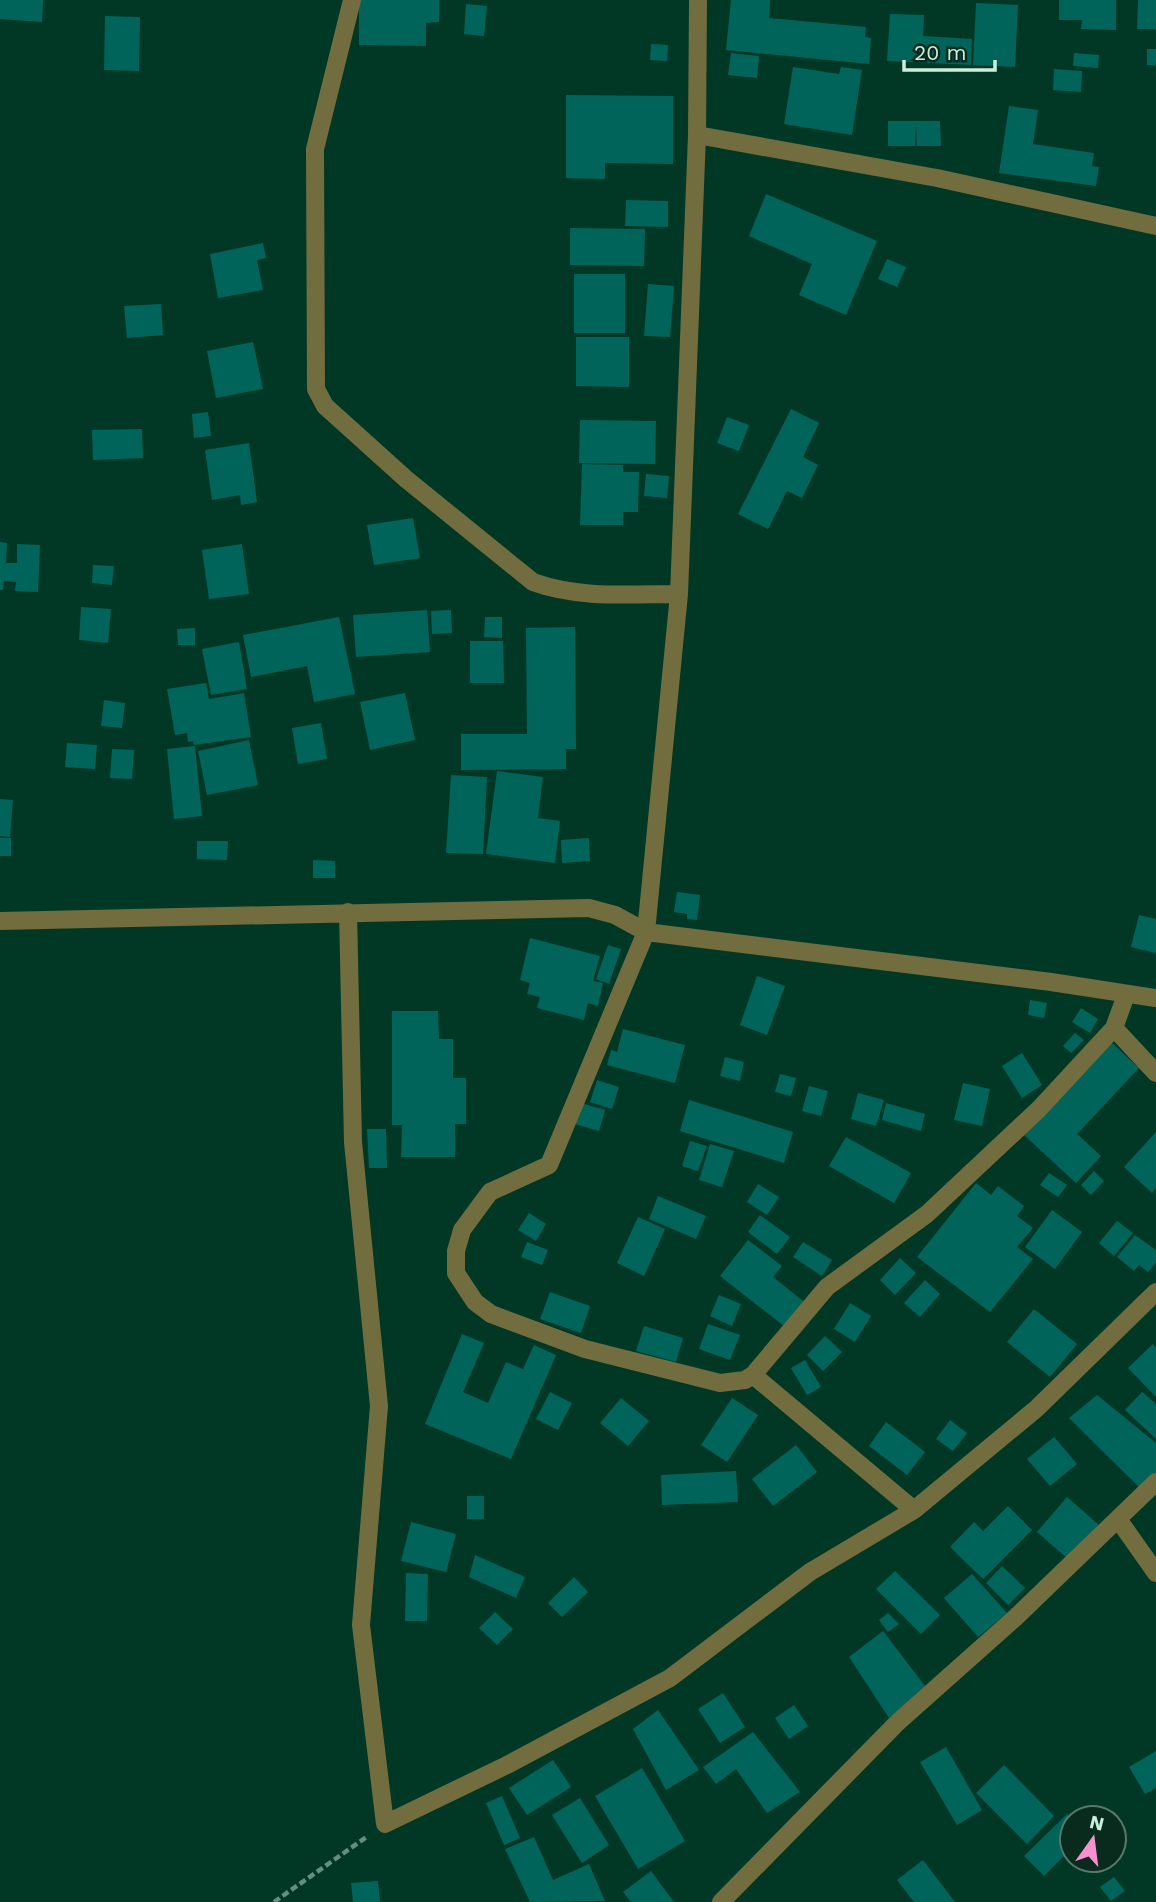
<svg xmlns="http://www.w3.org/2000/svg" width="1156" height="1902" viewBox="0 0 1156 1902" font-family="'Work Sans',sans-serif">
  <rect width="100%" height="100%" fill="#003825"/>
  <path fill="#01645b" d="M0 0H43L42 22 0 19Z
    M359 0H439V22L426 23V46L359 45Z
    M731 0H770L769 18 866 27 865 37 871 38 869 64 726 50Z
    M1059 0H1116V30L1081 29 1082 20H1059Z
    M1138 0H1156V29H1137Z
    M976 3 1018 5 1015 67 973 65Z
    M466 4 487 6 484 36 464 34Z
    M890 14 924 15 923 36 972 39 971 65 887 61Z
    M105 16 140 17 139 71 104 70Z
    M651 44 668 45 667 61 650 60Z
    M1147 49H1156V65H1147Z
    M731 53 759 56 757 78 728 75Z
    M1074 53 1099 55 1098 68 1073 66Z
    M793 67 839 74 841 67 862 70 852 135 784 124Z
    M1054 69 1082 71 1081 92 1053 90Z
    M566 95 673 96V164L605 163V179L566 178Z
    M1009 106 1038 110 1033 144 1094 153 1092 166 1099 167 1096 186 999 173Z
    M888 121H940L941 146H917L916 125 915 146H888Z
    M766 194 877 241 846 315 799 295 812 264 749 236Z
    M626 200 668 201V227L625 226Z
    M570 228 645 229 644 266 570 265Z
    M263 243 266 258 257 260 263 290 218 298 210 254Z
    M887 259 906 267 897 287 878 279Z
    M574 274H625V333H574Z
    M648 284 674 286 670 337 644 336Z
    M161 304 163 335 127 338 124 306Z
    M576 337H629V387L576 386Z
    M253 342 263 389 216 398 207 351Z
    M791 409 819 423 803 457 818 465 802 498 787 491 768 529 738 514Z
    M208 412 211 436 194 438 192 414Z
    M727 417 749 425 739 451 717 443Z
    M580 420 656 421 655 464 579 463Z
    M142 429 143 458 93 460 92 430Z
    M249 443 257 502 241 505 240 495 212 500 205 450Z
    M582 464 623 465V472H639L638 512H623V525H580Z
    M646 474 669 476 667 498 644 496Z
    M413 518 420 558 374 565 367 525Z
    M0 542 7 543 6 563H17V544L40 545 38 592 15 591 16 582 4 581 3 590H0Z
    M242 544 249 594 209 599 202 550Z
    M93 565 114 566 112 585 92 583Z
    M81 607 111 609 108 643 79 640Z
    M427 610 430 652 356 657 353 615Z
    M451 610 452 633 432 634 431 611Z
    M339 617 355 694 314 702 307 666 251 677 243 635Z
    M485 617H502V638L484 637Z
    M575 627 576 749H566V769L461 770V734H527L526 628Z
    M195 628V645H178L177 629Z
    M470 641H503L504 683H470Z
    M239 642 247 689 211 695 202 649Z
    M206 683 209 699 244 693 251 737 194 745 193 741 188 742 187 733 175 735 167 689Z
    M405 693 415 740 370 750 360 702Z
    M104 700 125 703 122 728 101 726Z
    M321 723 327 759 298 764 292 728Z
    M249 740 258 785 207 795 198 751Z
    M67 743 97 745 95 769 65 767Z
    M195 746 202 816 174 819 167 749Z
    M112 749 134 750 132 779 110 778Z
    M497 771 543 777 538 818 560 821 555 863 486 854Z
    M451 775 487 777 483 854 446 853Z
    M0 799 13 800 10 837 0 836Z
    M0 838H11V856H0Z
    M589 838 590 861 562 863 561 840Z
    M197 841H228L227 860 197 859Z
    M313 860 335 861V878H313Z
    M677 892 700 895 697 920 687 919V914L674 912Z
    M1139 915 1156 919V953L1131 947Z
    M530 938 600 956 593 981 603 983 598 1006 588 1003 584 1020 537 1008 540 997 527 994 530 983 520 980Z
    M608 945 621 949 609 984 596 979Z
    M757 976 785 986 767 1035 740 1025Z
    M1030 1000 1047 1003 1044 1018 1028 1015Z
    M1081 1008 1098 1019 1090 1033 1072 1022Z
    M392 1011H438L439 1039H453V1078H466V1124H455V1157H401L402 1125H392Z
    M623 1029 685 1045 675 1083 607 1065 611 1050 617 1052Z
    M1075 1033 1084 1040 1071 1053 1063 1046Z
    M1111 1042 1139 1068 1077 1134 1101 1156 1076 1183 1024 1135Z
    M1022 1053 1042 1085 1022 1098 1002 1066Z
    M725 1057 744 1062 740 1081 720 1076Z
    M780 1074 796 1078 791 1096 775 1092Z
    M597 1080 619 1087 612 1109 590 1102Z
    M963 1083 990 1089 982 1126 954 1120Z
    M809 1086 828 1091 821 1116 802 1111Z
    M858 1093 884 1100 876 1126 851 1119Z
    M689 1100 793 1132 784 1163 680 1131Z
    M581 1103 605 1110 599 1131 575 1124Z
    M886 1103 925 1114 921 1131 882 1120Z
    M367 1129H386L387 1168H369Z
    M1156 1132V1188L1152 1193 1124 1167Z
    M846 1137 911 1173 894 1203 829 1166Z
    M690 1141 707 1146 698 1171 682 1166Z
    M710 1144 734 1151 722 1187 699 1180Z
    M1094 1171 1104 1181 1091 1195 1081 1185Z
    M1049 1173 1067 1185 1058 1197 1040 1185Z
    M976 1183 991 1195 998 1186 1024 1206 1017 1216 1033 1228 1017 1247 1033 1259 990 1312 917 1257Z
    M758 1184 779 1197 767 1215 747 1202Z
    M658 1196 706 1216 696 1239 649 1219Z
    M1052 1210 1082 1232 1055 1269 1025 1247Z
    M529 1213 546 1224 536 1241 518 1230Z
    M760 1215 790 1237 777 1254 748 1232Z
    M638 1217 665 1229 644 1276 617 1263Z
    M1117 1221 1133 1233 1114 1256 1099 1243Z
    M1135 1235 1156 1250V1263L1148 1272 1139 1265 1134 1271 1117 1257Z
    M748 1240 782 1266 773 1277 808 1305 789 1330 720 1276Z
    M527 1242 548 1250 542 1265 521 1257Z
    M803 1242 832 1260 822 1276 793 1257Z
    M900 1258 916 1273 895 1295 880 1280Z
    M925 1280 940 1294 920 1317 904 1303Z
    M550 1292 590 1306 581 1333 540 1319Z
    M719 1295 741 1304 732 1326 710 1316Z
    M850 1303 871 1316 855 1342 834 1329Z
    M1034 1309 1077 1344 1050 1377 1007 1342Z
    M708 1324 740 1335 730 1360 699 1349Z
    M644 1326 683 1338 676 1362 636 1351Z
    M462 1334 484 1343 463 1392 488 1403 506 1362 523 1369 534 1345 556 1355 511 1459 425 1424Z
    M825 1336 842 1352 823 1371 807 1355Z
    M1153 1344 1156 1348V1397L1128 1368Z
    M805 1360 821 1387 807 1395 791 1368Z
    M550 1392 572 1403 558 1430 536 1419Z
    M1142 1392 1156 1404V1439L1125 1410Z
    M1097 1395 1156 1443V1480L1144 1492 1069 1418Z
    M621 1398 649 1421 628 1446 600 1423Z
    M732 1398 758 1415 727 1462 701 1445Z
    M950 1420 967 1433 953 1451 936 1439Z
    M886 1422 925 1452 907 1475 869 1446Z
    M1054 1437 1077 1464 1050 1486 1027 1459Z
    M796 1445 817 1472 773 1506 752 1479Z
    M736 1471 738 1502 662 1505 661 1475Z
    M467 1496H484V1519H467Z
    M1067 1497 1099 1525 1069 1560 1037 1532Z
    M1008 1506 1032 1530 983 1579 950 1547 974 1522 983 1531Z
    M411 1522 456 1534 446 1572 401 1561Z
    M475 1555 525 1577 516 1598 469 1577Z
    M1002 1566 1025 1588 1008 1605 986 1583Z
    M895 1571 940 1615 921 1634 876 1589Z
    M406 1573 428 1574 427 1621H405Z
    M972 1574 1007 1613 978 1637 944 1598Z
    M574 1577 588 1592 562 1617 548 1603Z
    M495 1612 513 1629 497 1645 479 1628Z
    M888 1613 899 1624 888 1632 879 1620Z
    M883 1631 925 1686 889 1718 849 1657Z
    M723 1693 745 1727 720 1743 698 1709Z
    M794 1705 808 1726 789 1739 775 1718Z
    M658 1710 699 1770 666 1790 633 1729Z
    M753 1732 800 1792 767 1813 736 1769 716 1784 703 1767Z
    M946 1747 982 1810 957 1825 920 1762Z
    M1156 1751V1788L1145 1794 1129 1767Z
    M553 1760 571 1787 527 1815 509 1788Z
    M1004 1765 1054 1816 1027 1844 976 1793Z
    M642 1768 685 1841 638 1869 595 1796Z
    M502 1796 520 1838 504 1845 486 1803Z
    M580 1798 609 1845 582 1863 552 1815Z
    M1067 1814 1072 1819V1848L1044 1876 1024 1856Z
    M534 1837 553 1880 589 1864 605 1901 530 1902 505 1849Z
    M923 1860 955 1902H914L897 1880Z
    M651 1871 674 1902H631L623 1892Z
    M1114 1877 1125 1891 1111 1901 1100 1887Z
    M378 1881 380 1902H353L351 1883Z"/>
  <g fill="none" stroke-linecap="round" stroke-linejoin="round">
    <path stroke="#63907e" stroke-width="4.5" stroke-dasharray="7 3.5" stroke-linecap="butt" d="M274 1902 368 1836"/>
    <path stroke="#716d3f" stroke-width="18" d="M352 0 315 149 316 389 325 406 406 479 533 582C580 599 630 594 679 594
      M698 0 697 135 679 594 646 932 549 1165 490 1192 462 1230 456 1251V1273L475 1302 491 1314 585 1349 720 1383 745 1380 753 1375 914 1510
      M697 135 937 178 1156 226
      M348 912 353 1142 379 1406 361 1625 385 1824 507 1765 670 1678 810 1572 914 1510 1036 1409 1156 1292
      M0 921 589 908 615 915 646 932 1051 982 1156 998
      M1114 1028 1156 1073
      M753 1375 827 1287 927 1214 1039 1109 1114 1028 1126 995
      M1118 1519 1156 1573
      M721 1902 898 1722 1016 1617 1156 1482"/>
  </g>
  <g transform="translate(1093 1839) rotate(14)"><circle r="33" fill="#082b1e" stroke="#57796a" stroke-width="2"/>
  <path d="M0-5L12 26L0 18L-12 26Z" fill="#f790ce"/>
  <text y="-10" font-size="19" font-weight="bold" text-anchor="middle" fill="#cdeddd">N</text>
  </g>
  <path d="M904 60v10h91v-10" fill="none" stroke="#cdeddd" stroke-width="3.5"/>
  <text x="914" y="60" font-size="21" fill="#cdeddd" stroke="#082b1e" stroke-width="5" paint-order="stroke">20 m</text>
</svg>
